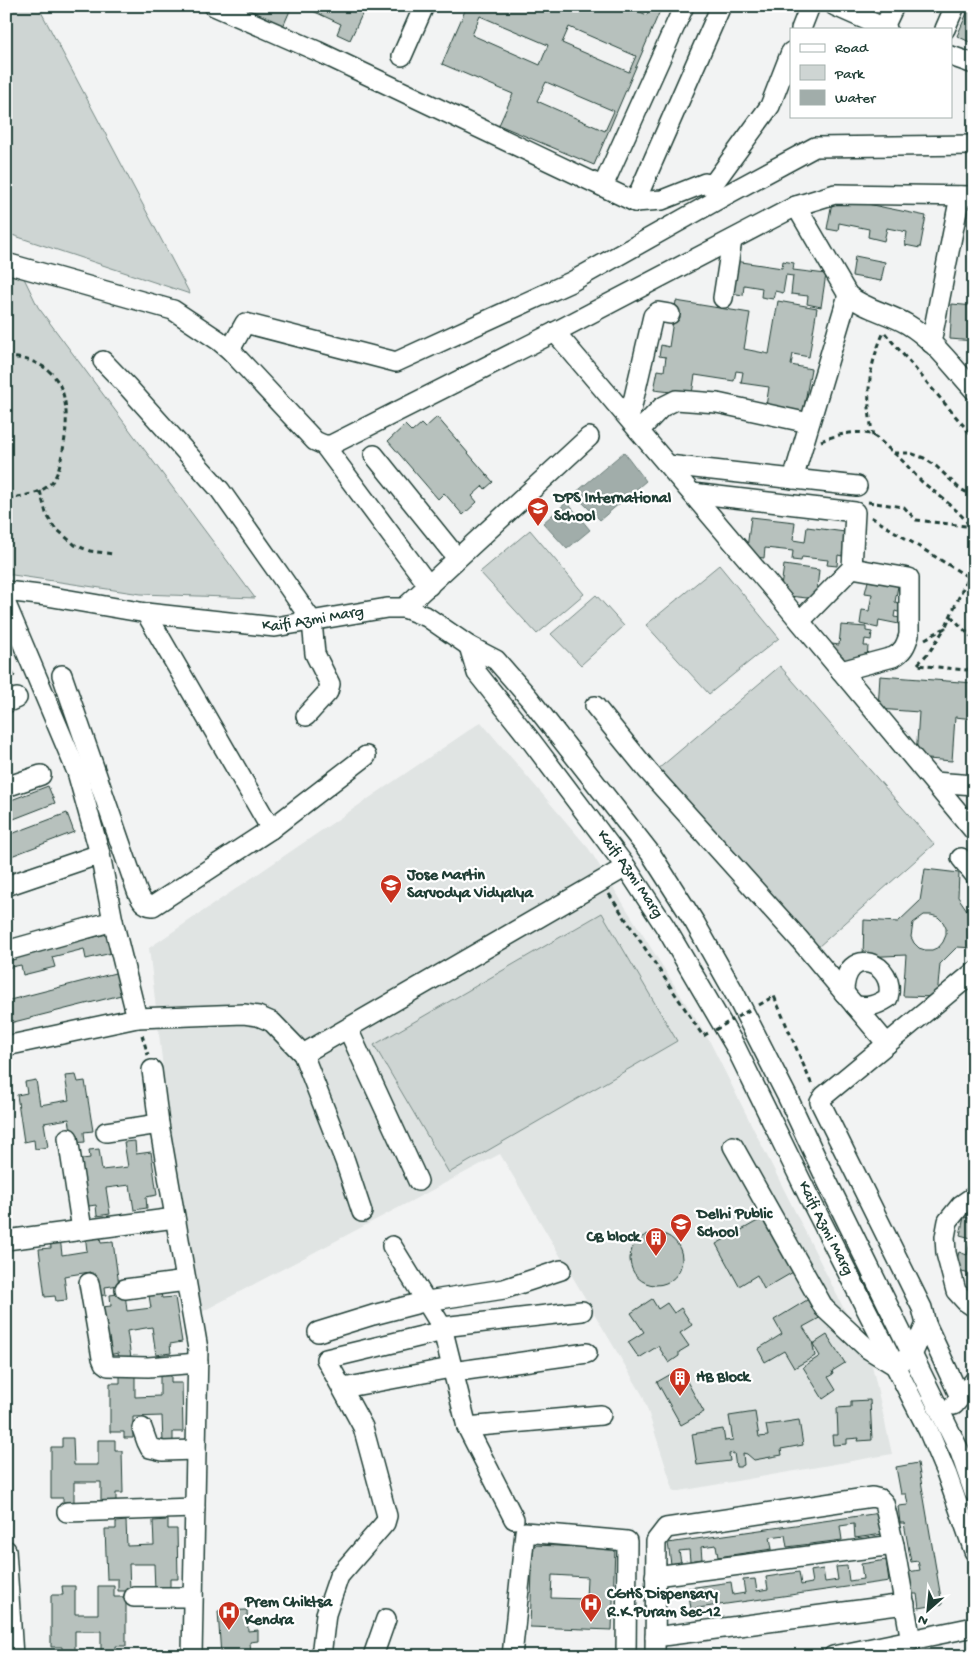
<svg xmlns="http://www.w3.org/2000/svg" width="980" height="1662" viewBox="0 0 980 1662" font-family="'Gochi Hand',sans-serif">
  <rect width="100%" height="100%" fill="#f2f3f3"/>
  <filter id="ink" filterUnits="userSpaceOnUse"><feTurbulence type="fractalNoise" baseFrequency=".02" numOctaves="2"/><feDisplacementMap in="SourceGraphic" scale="10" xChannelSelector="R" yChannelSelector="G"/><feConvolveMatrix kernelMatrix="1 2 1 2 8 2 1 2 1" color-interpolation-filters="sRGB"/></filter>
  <g filter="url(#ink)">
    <path fill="#e0e4e3" d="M481 722 589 849 710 1042 872 1365 892 1454 674 1492 643 1396 500 1154 192 1317 149 948Z"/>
    <path fill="#ced5d3" stroke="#768984" d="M6 6H38L190 294 6 233Z
      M6 241 38 307 255 598 141 594 6 574Z
      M530 530 584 594 537 634 480 572Z
      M719 565 779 638 709 694 646 625Z
      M596 595 624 626 581 665 551 634Z
      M780 666 934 844 818 947 657 770Z
      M602 913 677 1041 449 1173 374 1045Z"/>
    <path fill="#a1adaa" stroke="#6d807b" d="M624 452 646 481 600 520 574 494Z
      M567 502 590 530 567 549 543 523Z"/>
    <path fill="#b7c1bd" stroke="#1f3d34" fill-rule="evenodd" d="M232 6H292L282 29Z
      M302 6H366L350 40 337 34 341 24Z
      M467 6H550L564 12 567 6H627L647 15 650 6H662L594 165 499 125 513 94 442 64ZM480 16 548 45 540 65 472 35ZM569 27 636 56 629 72 562 43ZM546 82 614 111 605 131 537 101Z
      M970 6H974V44L957 36Z
      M833 197 926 216 920 248 905 245 907 232 887 228 884 241 868 237 869 229 839 223 838 231 827 229Z
      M855 256 885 262 881 281 852 276Z
      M735 261 782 268 783 261 794 263 793 270 826 274 821 307 807 304 808 296 791 294 793 276 786 275 783 293 775 291 773 299 761 297 762 288 744 285 743 295 730 293Z
      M676 301 750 313 744 349 769 354 778 301 817 308 809 357 793 354 791 365 811 369 802 418 766 406 769 387 741 383 743 372 736 371 734 381 695 375 691 400 671 392 654 390 658 370 664 371 666 357 659 356 661 345 669 347Z
      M952 304 974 306V341L950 339Z
      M437 417 493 482 485 489 483 486 472 496 477 502 463 515 444 493 438 499 388 441 405 425 412 432 421 424 425 428Z
      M751 517 795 522 793 540 805 542 807 527 845 532 842 556 838 555 837 566 827 565 828 560 802 557 801 561 792 560 793 551 765 548 764 558 746 556Z
      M784 565 819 570 816 599 780 595Z
      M868 581 898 586 895 602 903 604 901 613 895 611 894 617 900 618 899 624 879 620 878 628 860 624 862 610 869 611 872 594 865 593Z
      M841 625 866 627V631L872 632 871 640 865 639 864 646H868L867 660H842L843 656 831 655 832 644 839 645Z
      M6 658 15 676 6 680Z
      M880 676 974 683V719L955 717 952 761 916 758 919 712 878 709Z
      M48 786 55 803 6 822V802Z
      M67 813 74 832 6 858V836Z
      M925 869 959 873 958 897 969 913 974 914V948L957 947 940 964 937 997 903 996 906 955 863 957 864 920 898 922 920 901ZM924 915H931L938 917 943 922 946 928V935L943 942 939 947 932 950H925L919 948 914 943 911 937 913 923Z
      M115 932 120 951 86 959 84 949 52 957 55 967 23 975 21 965 6 968V959Z
      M119 972 125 994 6 1024V1001Z
      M76 1075 78 1082 85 1081 93 1131 84 1132 85 1142 73 1143 69 1119 44 1123 48 1147 35 1149 34 1140 24 1142 17 1095 27 1093 25 1082 36 1080 40 1105 69 1100 65 1076Z
      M135 1141 136 1154 151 1152 157 1195 146 1197 147 1208 134 1210 130 1185 106 1188 110 1214 97 1216 96 1205 82 1207 75 1160 90 1158 89 1150 99 1149 102 1170 128 1167 124 1142Z
      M765 1217 795 1271 764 1289 757 1275 739 1286 716 1244Z
      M964 1217 974 1219V1275L954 1270 959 1252 967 1255 971 1238 960 1235Z
      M99 1232 101 1243 113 1242 119 1285 105 1287 106 1295 93 1296 90 1272 64 1276 67 1300 56 1301 55 1296 45 1297 39 1249 51 1248 50 1238 60 1237 62 1255 87 1251 85 1234Z
      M630 1259a26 26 0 1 1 52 0a26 26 0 1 1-52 0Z
      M160 1288 162 1298 175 1297 182 1342 170 1344 171 1353 156 1355 152 1327 127 1331 131 1358 119 1360 118 1353 109 1355 102 1307 111 1306 110 1295 125 1293 127 1311 151 1308 148 1289Z
      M812 1297 823 1316 803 1327 812 1341 815 1356 794 1368 784 1351 765 1362 758 1349 782 1334 774 1320Z
      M652 1299 658 1309 667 1303 674 1313 681 1308 692 1325 680 1333 689 1346 679 1352V1356L669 1363 658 1346 639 1358 628 1342 644 1332 631 1313Z
      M827 1335 845 1363 832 1371 833 1374 828 1377 836 1390 823 1399 803 1367 820 1356 813 1344Z
      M680 1369 704 1412 681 1425 657 1382Z
      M160 1371H171V1383H182L183 1432H173V1443H163L162 1416 133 1417V1438H124V1432H110V1383H120V1374H135V1397L160 1396Z
      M870 1400 872 1440 858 1441 859 1438 847 1439V1444L833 1445 832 1435H838L837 1408 851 1407V1401Z
      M755 1412 759 1437 768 1436 766 1425 799 1420 803 1445 781 1449 782 1455 754 1460 747 1454 743 1453 744 1465 740 1467H736L734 1453 729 1454 730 1461 697 1465 692 1434 723 1429 725 1441 733 1440 729 1416Z
      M62 1438H73L74 1465H98V1440H115V1451H122L123 1493H116V1507H101V1482H74V1507H63V1498H51V1447H62Z
      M918 1463 942 1604 919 1608 917 1594H912L908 1572 920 1570 918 1561 911 1562 904 1523H900L898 1506 908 1505 906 1494H901L896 1467Z
      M880 1513 883 1534 855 1538 854 1524 840 1526 842 1540 787 1547 785 1535 770 1537 772 1549 718 1557 716 1545 701 1547 702 1559 690 1561 689 1550 679 1551 681 1562 671 1564 668 1543Z
      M168 1520V1529H177L178 1579H170V1589L155 1590 154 1564H129L130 1591H118V1579H107L105 1529H116V1522L126 1521 127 1546 154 1545 153 1521Z
      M533 1545 615 1548 612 1630 530 1627ZM552 1575 587 1577 586 1599 551 1598Z
      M886 1560 889 1581 691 1609 688 1588 731 1582 733 1595 745 1593 743 1580 755 1579 757 1591 768 1589 766 1577 799 1572 801 1585 812 1583 810 1571 823 1569 825 1582 838 1580 836 1567 847 1566 849 1581 863 1579 861 1564Z
      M62 1586H75V1614H98V1586H114V1597H126V1646H116V1655L101 1656V1631H75V1655H62V1647H51V1595H63Z
      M247 1610 248 1631 258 1630V1641L250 1642 251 1656H221L218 1611Z
      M974 1650V1656H935Z"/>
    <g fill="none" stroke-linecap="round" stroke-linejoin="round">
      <g stroke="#1f3d34" stroke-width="22">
        <g id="minor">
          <path d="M214 6 317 51 635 202 662 200 705 183 711 187 770 106 791 52"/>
          <path d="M835 6 887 29"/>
          <path d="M884 27 894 6"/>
          <path d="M801 29 810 6"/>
          <path d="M945 29 955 6"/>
          <path d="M402 56 424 6"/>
          <path d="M951 56 974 64"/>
          <path d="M603 186 684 6"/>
          <path d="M974 196 835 194 796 206 555 332 772 588 974 831"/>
          <path d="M635 202 721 6"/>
          <path d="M796 206 848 295C865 309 888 313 907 324 934 340 953 367 974 390"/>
          <path d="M6 263 173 310 218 340 230 350 315 441 324 445H331L555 332"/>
          <path d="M723 298 732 240"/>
          <path d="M931 343 960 196"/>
          <path d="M230 350 245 323 396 362 571 282 726 195 815 147 974 145"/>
          <path d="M103 361 127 386 220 490 280 575 312 621 315 654 330 684 328 692 306 716"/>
          <path d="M629 419 653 316 658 312 670 314"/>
          <path d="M639 431 662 407 676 400 717 403 809 423"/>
          <path d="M324 445 429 586"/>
          <path d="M374 455 457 558"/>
          <path d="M668 465 857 486"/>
          <path d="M793 479 848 295"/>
          <path d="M692 493 855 512 852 568 800 621"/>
          <path id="s1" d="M6 591 47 596 146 613 275 627 387 608H404L427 617 469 646 496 660 529 698 651 854 695 923 735 994 788 1098 826 1179 960 1452 974 1492"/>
          <path d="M6 604 77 772 100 854 113 921 137 1018"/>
          <path d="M404 608 589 437"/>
          <path d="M146 613 271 829"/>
          <path id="s2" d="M469 646 477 673 532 742 626 867 666 928 735 1046 809 1197 928 1430 947 1475 974 1551"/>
          <path d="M841 671 893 657C903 652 906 645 909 635V578L852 568"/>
          <path d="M62 675 137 891C141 900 143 905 153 906L271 829 366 756"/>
          <path d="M6 703 17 698"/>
          <path d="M595 706 648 771 799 939 887 1044"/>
          <path d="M934 782 974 785"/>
          <path d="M6 787 41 775"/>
          <path d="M961 858 974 874"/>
          <path d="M6 886 100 854"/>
          <path d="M6 951 113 921"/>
          <path d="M844 993C844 942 898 963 888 998 877 1005 869 1008 855 1006"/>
          <path d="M348 1029 418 1181"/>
          <path d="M6 1046 137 1018 244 1014 258 1016 272 1022 303 1054 345 1161 362 1212"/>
          <path d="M303 1054 626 867"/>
          <path d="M152 1070 159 1124 198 1349 192 1656"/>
          <path d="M106 1132 159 1124"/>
          <path d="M68 1138 82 1230"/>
          <path d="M733 1146 824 1308 868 1349 894 1365 912 1355 926 1324 922 1308 820 1102 824 1096 974 972"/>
          <path d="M974 1196 961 1205 948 1221 945 1237 946 1253 956 1291 965 1301 974 1307"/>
          <path d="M6 1240 175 1218"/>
          <path d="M392 1246 442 1327 467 1427 514 1519"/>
          <path d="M89 1283 102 1358 104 1363 108 1366 148 1367 198 1363"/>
          <path d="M125 1289 186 1281"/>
          <path d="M926 1324 960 1397"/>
          <path d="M442 1327 582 1311"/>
          <path d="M318 1332 373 1315 427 1301 504 1289 561 1270"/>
          <path d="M452 1372 587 1353"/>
          <path d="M343 1388 451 1368"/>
          <path d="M954 1405 974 1381"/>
          <path d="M467 1427 601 1415"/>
          <path d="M142 1428 147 1442 150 1448 163 1451 196 1450"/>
          <path d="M67 1512 195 1508"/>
          <path d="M6 1550 13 1656"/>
          <path d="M655 1576 894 1545"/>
          <path d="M134 1597H193"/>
          <path d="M655 1637 905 1604"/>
          <path d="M321 1656 326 1614 339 1576 385 1523 387 1516 363 1427 326 1359 443 1331"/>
          <path d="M373 1656 386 1619"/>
          <path d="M512 1656 525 1532 627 1541 626 1656"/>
          <path d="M655 1656 656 1541 666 1528 872 1497 880 1499 884 1503 894 1545 911 1641"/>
          <path d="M833 1656 974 1627"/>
        </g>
      </g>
      <path stroke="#1f3d34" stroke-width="3" stroke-dasharray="5 4" stroke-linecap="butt" d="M6 357C65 359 72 401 63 450 60 462 59 476 49 485 38 495 21 496 6 499
        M873 436C865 398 868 367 884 332L974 438
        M821 441C835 435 858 429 872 435 880 439 887 448 894 453H910L924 458 937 467 960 489 974 496
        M894 453C904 461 912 472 921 481 938 495 957 508 970 526
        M40 491 46 513 54 527 75 545 90 551 113 554
        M868 502 904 507 916 520 974 527
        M871 517 968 577 945 628
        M968 577 974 567
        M951 616 974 640
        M925 639 945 628 930 651 917 665 966 670 971 668 974 663
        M609 894 703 1036 710 1032
        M759 1005 774 996 812 1085
        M142 1035 148 1055"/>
      <use href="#minor" stroke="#fff" stroke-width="19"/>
      <path stroke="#1f3d34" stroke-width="3" stroke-dasharray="5 4" stroke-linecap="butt" d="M737 1017 753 1008
        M715 1030 732 1020"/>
    </g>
  </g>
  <defs>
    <g id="school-pin" transform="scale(1.125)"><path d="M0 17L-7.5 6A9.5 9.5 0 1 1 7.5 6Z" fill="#c8321e" stroke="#fff"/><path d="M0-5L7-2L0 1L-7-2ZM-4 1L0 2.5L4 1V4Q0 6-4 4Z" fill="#fff"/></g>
    <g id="building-pin" transform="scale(1.125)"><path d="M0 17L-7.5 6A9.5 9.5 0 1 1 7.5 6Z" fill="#c8321e" stroke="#fff"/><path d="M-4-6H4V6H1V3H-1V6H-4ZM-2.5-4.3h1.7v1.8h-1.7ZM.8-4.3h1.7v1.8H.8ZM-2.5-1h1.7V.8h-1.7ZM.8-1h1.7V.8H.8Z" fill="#fff"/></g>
    <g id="hospital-pin" transform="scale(1.125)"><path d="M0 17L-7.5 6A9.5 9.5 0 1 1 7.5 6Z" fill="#c8321e" stroke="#fff"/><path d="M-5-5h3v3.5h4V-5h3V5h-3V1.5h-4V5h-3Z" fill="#fff"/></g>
  </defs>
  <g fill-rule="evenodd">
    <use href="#school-pin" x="538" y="508"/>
    <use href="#school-pin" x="391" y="885"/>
    <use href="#school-pin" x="681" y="1224"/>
    <use href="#building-pin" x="656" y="1238"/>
    <use href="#building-pin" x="680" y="1378"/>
    <use href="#hospital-pin" x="591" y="1604"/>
    <use href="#hospital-pin" x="229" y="1612"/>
  </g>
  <g text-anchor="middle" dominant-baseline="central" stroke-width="4.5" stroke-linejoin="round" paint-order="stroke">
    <g font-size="16" font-weight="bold" fill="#1f3d34" stroke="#fff" text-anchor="start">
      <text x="554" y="499">DPS International<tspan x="554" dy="18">School</tspan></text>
      <text x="407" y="876">Jose Martin<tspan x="407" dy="18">Sarvodya Vidyalya</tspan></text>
      <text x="697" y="1215">Delhi Public<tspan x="697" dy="18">School</tspan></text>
      <text x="640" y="1238" text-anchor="end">CB block</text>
      <text x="696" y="1378">HB Block</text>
      <text x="607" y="1595">CGHS Dispensary<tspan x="607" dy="18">R.K.Puram Sec-12</tspan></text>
      <text x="245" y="1603">Prem Chiktsa<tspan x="245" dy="18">Kendra</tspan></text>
    </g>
    <g font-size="16" fill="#1f3d34" stroke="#fff">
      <text stroke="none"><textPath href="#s1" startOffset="310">Kaifi Azmi Marg</textPath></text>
      <text stroke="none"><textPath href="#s2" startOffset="281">Kaifi Azmi Marg</textPath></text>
      <text stroke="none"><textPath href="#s2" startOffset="686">Kaifi Azmi Marg</textPath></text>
    </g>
  </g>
  <rect width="980" height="1662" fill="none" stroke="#fff" stroke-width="25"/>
  <rect x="12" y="12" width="955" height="1637" fill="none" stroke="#1f3d34" stroke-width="2" filter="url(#ink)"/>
  <rect x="790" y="28" width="162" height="90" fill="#ffffff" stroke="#a5b1ae"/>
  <rect x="800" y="44" width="25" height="8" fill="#ffffff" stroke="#a5b1ae"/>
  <text x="835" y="52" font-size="15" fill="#1f3d34">Road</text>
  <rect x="800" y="65" width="25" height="15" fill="#ced5d3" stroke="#a5b1ae"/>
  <text x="835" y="78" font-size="15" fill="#1f3d34">Park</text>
  <rect x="800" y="90" width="25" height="15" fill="#a1adaa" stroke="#a5b1ae"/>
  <text x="835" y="102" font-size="15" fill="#1f3d34">Water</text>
  <g transform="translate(928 1610) rotate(207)" stroke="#ffffff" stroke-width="4" paint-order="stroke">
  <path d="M0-4L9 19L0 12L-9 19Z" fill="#1f3d34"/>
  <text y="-8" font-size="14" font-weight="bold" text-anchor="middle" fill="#1f3d34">N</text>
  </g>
</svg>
